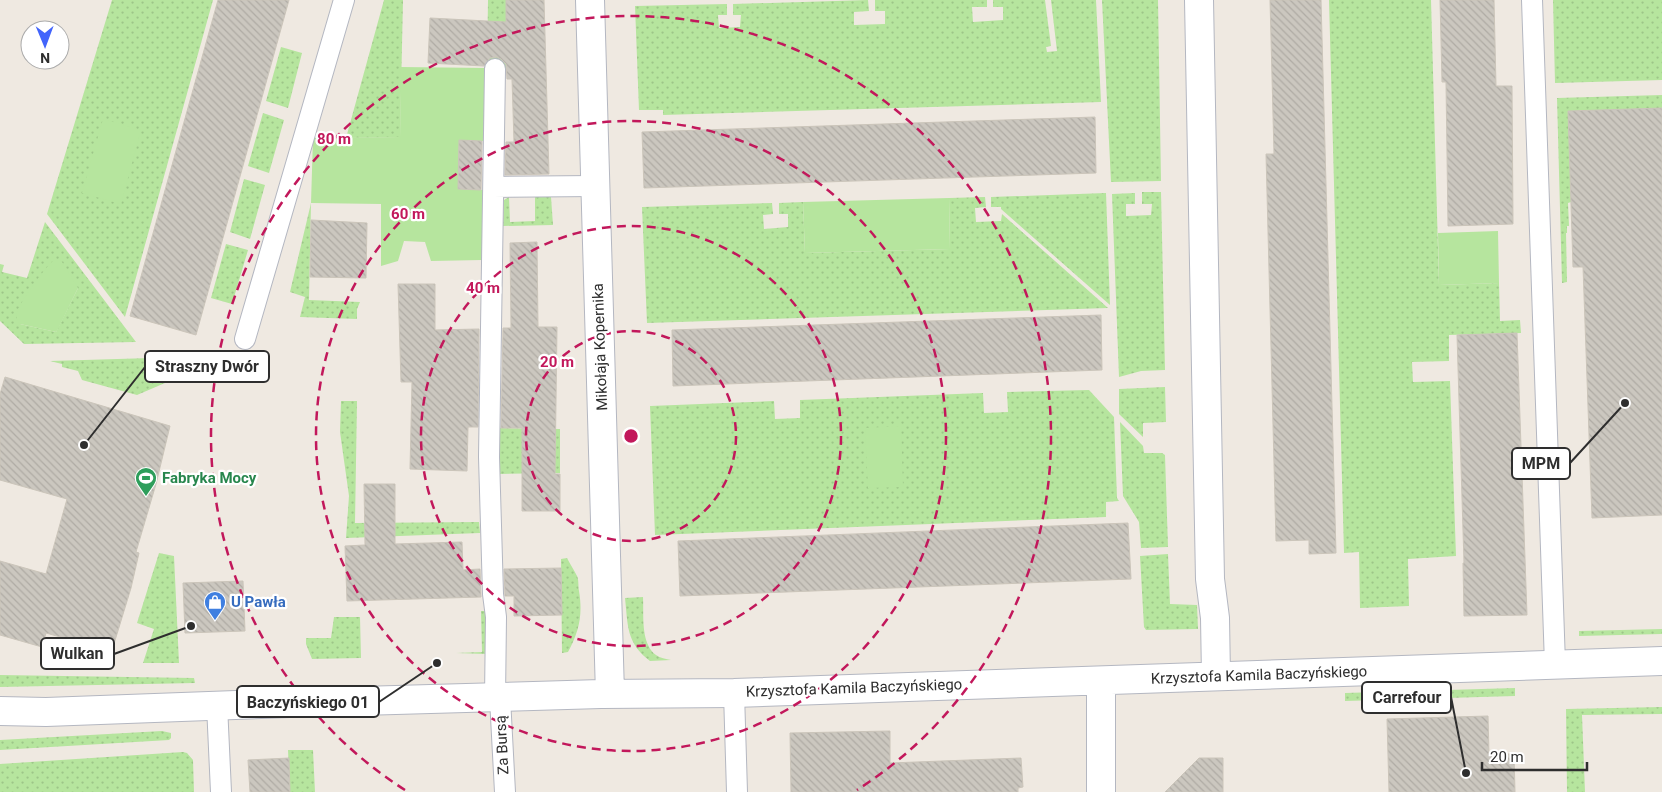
<svg xmlns="http://www.w3.org/2000/svg" width="1662" height="792" viewBox="0 0 1662 792" font-family="Roboto,sans-serif">
  <defs>
    <pattern id="grass-dots" width="8" height="8" patternUnits="userSpaceOnUse" patternTransform="scale(1.25)"><rect width="8" height="8" fill="#b6e59e"/><path d="M2 2h.1M6 6h.1" fill="none" stroke="#9dc588" stroke-width="1.8" stroke-linecap="round"/></pattern>
    <pattern id="building-back-hatch" width="6" height="6" patternUnits="userSpaceOnUse" patternTransform="scale(1.25)"><rect width="6" height="6" fill="#cbc7bf"/><path d="M-1 5l2 2M0 0l6 6M5-1l2 2" fill="none" stroke="#afaba4"/></pattern>
  </defs>
  <rect width="100%" height="100%" fill="#efe9e1"/>
  <path fill="url(#grass-dots)" fill-rule="evenodd" d="M112 0H213L125 317 47 214Z
    M384 0H403L400 137 346 138Z
    M488 0H507L506 68H487Z
    M868 0 869 11 854 12V25L885 24V11H875V0H987V7H972L973 22 1003 20V7H993V0H1045L1051 46 1046 47 1047 52 1057 51 1051 0H1096L1101 102 663 115V110H639L635 6 727 4V15H718L719 28 740 27 741 15H733V4Z
    M1102 0H1158L1161 181 1111 182Z
    M1329 0H1431L1439 285 1499 283 1500 321 1520 320 1521 333 1449 335V361L1412 362 1413 382 1450 381 1456 556 1408 559 1409 606 1360 608 1359 552 1344 553Z
    M1553 0H1662V80L1555 83Z
    M281 47 302 53 288 108 266 101Z
    M1662 95V108L1571 202 1568 203 1569 226H1567V233H1566L1567 282 1562 283 1557 98Z
    M263 113 284 120 269 173 248 166Z
    M244 179 265 185 250 239 230 232Z
    M1142 192H1161L1165 370 1141 371 1119 377 1112 194 1135 193V204H1126V216L1151 215 1152 204H1142Z
    M1106 193 1110 305 1001 209V207H991V197Z
    M535 196 551 197 553 225 503 226 504 200 509 197 510 222 535 221Z
    M985 197 986 207 975 208 976 222 1001 221 1002 214 1108 308 647 323 642 207 772 203 773 214 763 215 764 229 788 227V214H779V203L803 202 805 253 950 249 949 198Z
    M311 203 309 300 360 302 357 309V319L300 317 305 297 290 292Z
    M45 222 136 342 24 344 0 321V264L4 265 2 272 27 278ZM78 288 56 332 20 324Z
    M226 244 248 250 232 304 211 298Z
    M151 358 165 383 137 395 82 380 78 371 62 367V364L50 361Z
    M1165 387 1166 422 1143 423V437L1119 414V389Z
    M1089 390 1114 417 1117 498 1119 501 1106 502V517L655 535 650 406 774 401 775 419 800 418V400L983 393 984 413 1008 412 1007 392Z
    M341 401H357L355 523 479 522 480 533 346 538 349 496 340 432Z
    M1120 422 1143 446 1144 453H1162L1165 455 1168 547 1141 548 1139 522 1123 496Z
    M500 428 560 429V473L499 474Z
    M159 553 174 556 179 663H143L154 629 137 623Z
    M1168 554 1170 604 1197 605 1198 629 1146 630 1144 627 1140 556Z
    M567 558C570 564 574 570 577 576 579 580 578 586 579 591 583 615 579 632 568 652L562 653 561 559Z
    M643 597C644 614 640 643 656 655 660 658 666 659 671 660L650 661C626 643 628 625 625 598Z
    M481 611H487L488 644 486 654 456 653 482 652Z
    M334 617H360L361 658 312 659 306 644V638H331Z
    M1662 629V634L1579 636V631Z
    M0 675 194 678 195 683 0 687Z
    M1515 688V696L1345 701V693Z
    M1662 707V714L1582 715 1585 792H1567L1566 709Z
    M162 731 171 733V738L169 740 0 750V740Z
    M288 750H313L315 792H290Z
    M183 752 187 753 193 760 194 792H0V764Z"/>
  <path fill="#b6e59e" d="M401 67 487 68 485 141H459L458 189 484 190 482 260 431 261 425 242 404 241 398 261 381 266V204L311 203 313 138 400 137Z
    M103 119 141 130 121 204 82 193Z
    M949 198 950 249 805 253 803 202Z
    M1498 231 1499 283 1439 285 1438 233Z
    M55 259H59L62 262 78 288 58 329 56 332 20 324C17 321 16 318 17 313 19 303 46 266 55 259Z
    M901 426 903 487 868 488 865 428Z"/>
  <path fill="url(#building-back-hatch)" stroke="#cbc5ba" d="M218 0H289L196 335 130 316Z
    M506 0H544L549 174 505 175 506 142H514L512 79H507L506 64 501 59 496 57 490 58 484 66 428 63 430 18 506 22Z
    M1270 0H1321L1336 553 1309 554V540L1276 541 1266 154H1274Z
    M1440 0H1494L1496 86H1512L1513 224 1448 226 1446 82H1442Z
    M1662 108V515L1592 518 1583 267H1573L1568 111Z
    M1095 117 1096 173 644 188 642 132Z
    M459 140 482 141 481 190 458 189Z
    M311 220 367 223 366 278 310 277Z
    M537 242 538 327H557L555 474H560V511H522V428H501L503 328H511L510 243Z
    M398 284H435V330L479 329 478 427H468L467 471 410 469 412 382H401Z
    M1101 315 1102 370 673 386 672 330Z
    M1517 333 1527 615 1464 616 1463 563H1464L1457 335Z
    M5 377 170 426 156 484 136 552 139 553 131 588 113 647 108 646 107 650 46 633 42 647 0 635V561L46 574 67 499 0 480V394Z
    M364 484H395V544L462 542 463 570 480 569 481 597 347 601 345 546 365 545Z
    M1128 523 1131 579 680 596 678 541Z
    M561 568 562 615 514 616V596H505L504 569Z
    M243 581 245 631 185 633 183 583Z
    M1488 716 1489 754H1514L1515 792H1389L1387 719Z
    M890 731V763L1021 758 1023 787 1018 788V792H791L790 733Z
    M289 758 290 792H250L248 760Z
    M1199 758H1223V792H1165Z"/>
  <g fill="none" stroke-linecap="round" stroke-linejoin="round">
    <g stroke="#b4b7c1" stroke-width="22">
      <path id="lane" d="M1532 0 1555 664
        M495 69 489 457 493 594 496 617 495 698
        M494 187 595 186
        M245 339 344 0
        M734 693 737 792
        M500 698 505 792
        M217 705 221 792"/>
    </g>
    <g stroke="#b4b7c1" stroke-width="30">
      <path id="street" d="M590 0 610 694
        M1199 0 1210 579 1215 618 1216 676
        M0 711 46 712 290 703 601 694 734 693 1662 661
        M1101 792V681"/>
    </g>
    <use href="#lane" stroke="#fff" stroke-width="20"/>
    <use href="#street" stroke="#fff" stroke-width="28"/>
  </g>
  <g fill="none" stroke="#c2185b" stroke-width="2.5" stroke-dasharray="9 6">
    <circle cx="631" cy="436" r="105"/>
    <circle cx="631" cy="436" r="210"/>
    <circle cx="631" cy="436" r="315"/>
    <path d="M405 790A420 420 0 1 1 857 790"/>
  </g>
  <defs>
    <g id="stadium-pin" transform="scale(1.125)"><path d="M0 17L-7.5 6A9.5 9.5 0 1 1 7.5 6Z" fill="#2e9e5b" stroke="#fff"/><path d="M0-5a6.5 5 0 1 0 0 10a6.5 5 0 1 0 0-10ZM-3.5-1.8h7v3.6h-7Z" fill="#fff"/></g>
    <g id="shop-pin" transform="scale(1.125)"><path d="M0 17L-7.5 6A9.5 9.5 0 1 1 7.5 6Z" fill="#3f7fe0" stroke="#fff"/><path d="M-5-2.5h2.3a2.7 3.5 0 0 1 5.4 0H5L5.5 6h-11ZM-1.5-2.5h3a1.5 2.3 0 0 0-3 0Z" fill="#fff"/></g>
  </defs>
  <g fill-rule="evenodd">
    <use href="#stadium-pin" x="146" y="478"/>
    <use href="#shop-pin" x="215" y="602"/>
  </g>
  <g text-anchor="middle" dominant-baseline="central" stroke-width="4.5" stroke-linejoin="round" paint-order="stroke">
    <g font-size="15" fill="#2e2e2e" stroke="#fff">
      <text transform="translate(600 347) rotate(-92)">Mikołaja Kopernika</text>
      <text transform="translate(1259 675) rotate(-2)">Krzysztofa Kamila Baczyńskiego</text>
      <text transform="translate(854 688) rotate(-2)">Krzysztofa Kamila Baczyńskiego</text>
      <text transform="translate(502 745) rotate(-93)">Za Bursą</text>
    </g>
    <g font-size="15" font-weight="bold" fill="#27864d" stroke="#fff" text-anchor="start">
      <text x="162" y="478">Fabryka Mocy</text>
    </g>
    <g font-size="15" font-weight="bold" fill="#366cbe" stroke="#fff" text-anchor="start">
      <text x="231" y="602">U Pawła</text>
    </g>
  </g>
  <circle cx="631" cy="436" r="8" fill="#c2185b" stroke="#fff" stroke-width="2.5"/>
  <g font-size="15" text-anchor="middle" font-weight="bold" fill="#c2185b" stroke="#fff" stroke-width="4.5" stroke-linejoin="round" paint-order="stroke">
    <text x="334" y="144">80 m</text>
    <text x="408" y="219">60 m</text>
    <text x="483" y="293">40 m</text>
    <text x="557" y="367">20 m</text>
  </g>
  <path fill="none" stroke="#2e2e2e" stroke-width="2" d="M84 445L145 367M1625 403L1570 463M191 626L114 654M1466 773L1451 697M437 663L379 702"/>
  <g fill="#2e2e2e" stroke="#fff" stroke-width="2">
    <circle cx="84" cy="445" r="5"/>
    <circle cx="1625" cy="403" r="5"/>
    <circle cx="191" cy="626" r="5"/>
    <circle cx="1466" cy="773" r="5"/>
    <circle cx="437" cy="663" r="5"/>
  </g>
  <g fill="#fff" stroke="#2e2e2e" stroke-width="2">
    <rect x="145" y="351" width="124" height="31" rx="5"/>
    <rect x="1512" y="448" width="58" height="31" rx="5"/>
    <rect x="41" y="638" width="73" height="31" rx="5"/>
    <rect x="1362" y="682" width="89" height="31" rx="5"/>
    <rect x="237" y="686" width="142" height="31" rx="5"/>
  </g>
  <g font-size="16" text-anchor="middle" font-weight="bold" fill="#2e2e2e">
    <text x="207" y="372">Straszny Dwór</text>
    <text x="1541" y="469">MPM</text>
    <text x="77" y="659">Wulkan</text>
    <text x="1407" y="703">Carrefour</text>
    <text x="308" y="708">Baczyńskiego 01</text>
  </g>
  <g transform="translate(45 45) rotate(179)"><circle r="24" fill="#ffffff" stroke="#ababab"/>
  <path d="M0-4L9 19L0 12L-9 19Z" fill="#4264fb"/>
  <text y="-8" font-size="14" font-weight="bold" text-anchor="middle" fill="#2e2e2e">N</text>
  </g>
  <path d="M1482 762v8h105v-8" fill="none" stroke="#2e2e2e" stroke-width="2.5"/>
  <text x="1490" y="762" font-size="15" fill="#2e2e2e" stroke="#ffffff" stroke-width="4" paint-order="stroke">20 m</text>
</svg>
